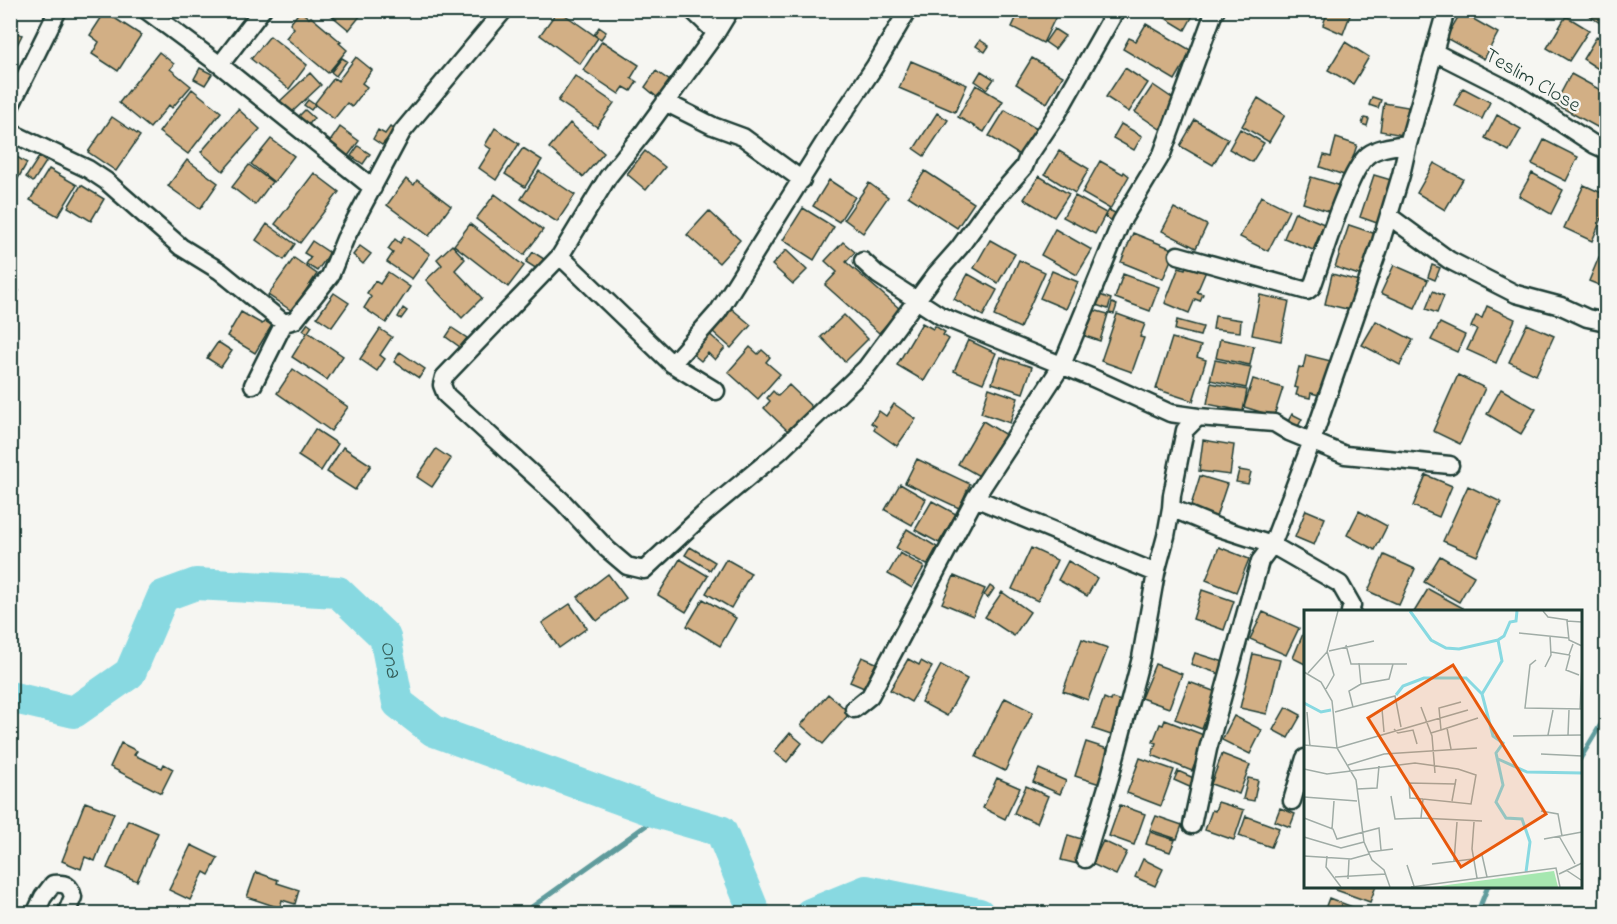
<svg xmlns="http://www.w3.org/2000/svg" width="1617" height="924" viewBox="0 0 1617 924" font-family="'Indie Flower',sans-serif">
  <rect width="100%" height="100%" fill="#f6f6f2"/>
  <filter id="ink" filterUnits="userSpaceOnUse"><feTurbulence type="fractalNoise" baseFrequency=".0167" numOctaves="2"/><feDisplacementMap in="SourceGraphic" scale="12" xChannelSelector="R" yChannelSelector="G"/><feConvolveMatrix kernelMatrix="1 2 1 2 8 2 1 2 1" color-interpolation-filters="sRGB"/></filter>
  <g filter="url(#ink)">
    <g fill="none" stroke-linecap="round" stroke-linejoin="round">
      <path stroke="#5e9b9c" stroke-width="5" d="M1580 759 1606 716
        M522 914 662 814
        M1477 914 1488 886"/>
      <g stroke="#88d9e1" stroke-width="32">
        <path id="s1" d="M10 697 74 712 130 673 163 596 196 584 338 592 385 637 398 703 434 731 662 814 721 831 755 914"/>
        <path d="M810 914 866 891 979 914"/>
      </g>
    </g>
    <path fill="#d2af85" stroke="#1f3d34" stroke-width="1.5" d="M325 10H365L349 30Z
      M558 10 598 38 580 64 540 35Z
      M1020 10H1059L1043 43 1012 27Z
      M1152 10H1196L1185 30Z
      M1328 10H1352L1343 34 1323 25Z
      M1581 10H1606V27Z
      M300 11 309 18 311 17 341 42 339 43 347 50 328 73 286 38 294 28 290 24Z
      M105 12 141 35 118 71 92 54 99 42 90 35Z
      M1461 12 1498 33 1484 59 1446 38Z
      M1566 16 1589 30 1569 61 1547 48Z
      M1146 24 1192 51 1175 80 1123 49 1129 38 1136 41Z
      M599 27 606 32 601 39 594 35Z
      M1054 29 1065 36 1055 49 1045 42Z
      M10 30 22 35 10 59Z
      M270 36 307 65 289 89 251 59Z
      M1597 36 1606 42V74L1583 59Z
      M980 40 989 46 985 52 976 46Z
      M602 41 639 65 631 78 637 82 631 91 624 87 619 94 583 70Z
      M1345 42 1369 57 1353 84 1328 70Z
      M159 52 174 64 170 69 191 86 172 108 169 105 150 128 119 103Z
      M356 57 372 70 362 83 367 87 352 107 347 103 334 119 314 104 334 78 338 81Z
      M342 58 347 61 336 76 331 72Z
      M1032 58 1063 76 1047 103 1016 84Z
      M911 61 967 85 955 112 899 88Z
      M200 68 212 74 205 85 194 79Z
      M1125 68 1148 83 1129 112 1106 97Z
      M656 71 670 81 658 98 645 87Z
      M981 71 994 79 987 89 975 81Z
      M310 73 321 85 290 114 279 102Z
      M10 74 18 77 10 93Z
      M1571 74 1606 93V132L1555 104Z
      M575 76 614 103 597 127 558 101Z
      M976 85 1003 101 984 132 958 117Z
      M1153 85 1178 102 1160 129 1135 112Z
      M1463 88 1490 102 1482 119 1454 105Z
      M192 89 221 112 188 154 159 132Z
      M1372 97 1381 100 1378 108 1369 105Z
      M1258 98 1285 115 1269 142 1242 126Z
      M308 100 315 105 311 110 304 105Z
      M1384 103 1408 107 1403 135 1380 131Z
      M238 109 260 129 223 171 201 152Z
      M305 110 314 118 307 127 297 118Z
      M1005 110 1037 129 1021 156 989 136Z
      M937 113 948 120 924 156 914 149Z
      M1497 115 1521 129 1509 151 1485 138Z
      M112 117 140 136 116 171 88 152Z
      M1364 118 1369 119 1367 126 1362 124Z
      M1195 120 1228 139 1213 165 1180 146Z
      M570 123 604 153 583 177 549 148Z
      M1121 124 1142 136 1134 150 1113 138Z
      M340 127 359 141 348 156 329 143Z
      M390 127 395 130 382 145 373 139 378 130 385 134Z
      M495 128 519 144 496 180 479 168 491 149 485 145Z
      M1240 129 1264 143 1252 162 1229 149Z
      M1336 138 1357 145 1347 176 1320 167 1324 155 1331 157Z
      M271 139 294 156 274 182 251 164Z
      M1544 140 1578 157 1566 181 1532 164Z
      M358 146 370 154 363 164 351 156Z
      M523 148 542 160 525 187 505 174Z
      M645 151 665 167 646 190 627 174Z
      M1059 151 1089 169 1075 193 1045 174Z
      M10 153 27 163 13 187 10 186Z
      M39 157 46 162 33 182 26 177Z
      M187 160 218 183 200 209 168 186Z
      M1100 161 1123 174 1124 172 1129 176 1110 209 1082 193Z
      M1434 163 1463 179 1445 210 1417 193Z
      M249 165 272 182 255 205 232 187Z
      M49 169 77 185 58 216 30 200Z
      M539 171 575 195 557 222 521 199Z
      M925 171 974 203 957 228 908 196Z
      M314 173 339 192 300 243 275 224Z
      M1532 173 1563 190 1551 214 1519 196Z
      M1374 175 1391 180 1377 223 1360 217Z
      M1039 176 1069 194 1054 217 1024 199Z
      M1311 177 1345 187 1337 214 1303 203Z
      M406 179 414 185 417 180 451 206 429 236 387 205Z
      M829 180 855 197 839 222 813 206Z
      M869 183 888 197 863 233 844 219Z
      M81 185 104 199 91 221 68 207Z
      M1584 185 1606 195V209L1592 241 1564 228Z
      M495 194 543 230 524 255 476 219Z
      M1075 196 1106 213 1095 234 1063 217Z
      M1261 196 1289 210 1268 251 1240 237Z
      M803 208 834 227 814 260 783 240Z
      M1174 208 1207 225 1196 248 1162 231Z
      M1109 210 1117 214 1113 221 1105 217Z
      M709 211 740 240 719 263 687 235Z
      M1295 212 1324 224 1313 250 1284 238Z
      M267 224 295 244 284 260 256 240Z
      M470 224 524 266 508 287 454 245Z
      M1349 225 1376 234 1362 276 1335 267Z
      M1055 229 1092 250 1077 275 1041 255Z
      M1133 233 1175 250 1163 279 1121 262Z
      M404 236 430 254 412 279 387 262 393 253 388 249 395 239 400 243Z
      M990 240 1015 254 998 283 974 268Z
      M312 241 330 253 317 271 306 264 311 257 304 253Z
      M843 242 855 252 846 262 900 309 879 333 825 285 837 272 825 261Z
      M452 245 465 259 455 270 482 298 462 318 426 280 442 265 437 259Z
      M360 246 371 254 363 264 353 255Z
      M786 250 807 270 793 284 772 265Z
      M533 252 544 259 537 269 526 262Z
      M1599 257 1606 260V288L1589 281Z
      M294 258 317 274 292 311 268 295Z
      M1019 260 1045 272 1020 328 994 316Z
      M1187 264 1206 271 1197 292 1203 294 1200 301 1195 299 1189 313 1165 303 1179 267 1185 269Z
      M1394 265 1428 280 1415 308 1381 293Z
      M1432 265 1440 268 1435 280 1428 277Z
      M1052 271 1078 282 1066 309 1040 298Z
      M388 272 410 287 386 323 364 308 371 297 367 293 375 281 380 284Z
      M968 274 997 290 983 316 954 299Z
      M1123 274 1159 287 1150 311 1115 298Z
      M1332 274 1359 281 1351 310 1325 304Z
      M10 280 19 291 10 298Z
      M1433 291 1444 296 1437 313 1426 309Z
      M334 293 349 303 332 327 317 317Z
      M1100 295 1111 299 1108 309 1096 305Z
      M1260 295 1289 301 1281 341 1252 335Z
      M1112 303 1117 305 1114 314 1109 313Z
      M1487 306 1515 319 1496 363 1467 350 1477 329 1471 327 1476 316 1482 318Z
      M403 308 407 311 401 319 398 317Z
      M732 309 751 325 731 348 712 331Z
      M1093 310 1108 314 1100 341 1085 336Z
      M241 312 262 324 265 321 272 325 255 353 227 336Z
      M1117 314 1145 324 1140 337 1144 338 1132 372 1101 361Z
      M844 315 868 339 845 362 821 337Z
      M1215 316 1241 320 1240 332 1213 329Z
      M1177 320 1203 327 1200 336 1175 330Z
      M1376 321 1413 340 1400 365 1362 345Z
      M308 323 312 326 308 332 343 356 327 380 292 357 307 333 303 330Z
      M922 323 933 329 935 326 945 332 943 335 949 339 924 381 897 365Z
      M1440 323 1465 335 1457 352 1431 340Z
      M1527 324 1554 336 1536 375 1509 362Z
      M452 328 467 338 460 347 446 337Z
      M380 329 392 337 380 355 385 359 377 371 360 359Z
      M706 331 725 348 715 360 708 353 701 361 689 351Z
      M1172 338 1201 346 1197 357 1206 360 1193 401 1156 389Z
      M1220 339 1254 346 1250 365 1216 358Z
      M968 340 996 353 983 383 954 371Z
      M218 342 232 351 221 367 207 358Z
      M750 347 758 354 762 350 770 357 766 362 780 374 758 399 728 372Z
      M1606 351V368L1602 366Z
      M400 352 425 369 419 378 394 362Z
      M1306 355 1335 362 1328 391 1320 389 1319 395 1311 393 1310 398 1296 395 1298 388 1294 387 1299 367 1303 368Z
      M1001 357 1032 367 1023 393 992 383Z
      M1215 360 1251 367 1246 388 1210 380Z
      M293 369 348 407 331 431 277 393Z
      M1458 375 1485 388 1460 444 1433 431Z
      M1253 379 1283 388 1274 416 1244 407Z
      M1211 383 1247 390 1243 411 1207 404Z
      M789 385 813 408 790 433 764 408 770 401 767 398 773 391 778 396Z
      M989 388 1018 398 1010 423 981 413Z
      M1501 389 1536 409 1521 434 1487 414Z
      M894 404 916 419 897 446 874 430 876 426 871 423 879 411 886 416Z
      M1292 414 1302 419 1296 430 1286 425Z
      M983 421 1006 435 981 477 958 464Z
      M315 429 338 444 321 471 298 456Z
      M1203 440 1234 445 1230 475 1199 471Z
      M343 447 371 465 355 490 327 472Z
      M436 449 451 459 432 487 417 477Z
      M917 459 970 484 959 508 905 483Z
      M1239 470 1251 472 1248 484 1236 482Z
      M1426 475 1452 486 1439 517 1413 506Z
      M1200 476 1227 484 1215 520 1189 512Z
      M900 484 926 499 912 525 885 510Z
      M1468 486 1501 502 1477 556 1443 541Z
      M932 501 956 514 939 543 915 530Z
      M1306 510 1325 518 1314 545 1295 537Z
      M1359 511 1387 526 1375 550 1347 535Z
      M907 529 937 547 927 565 896 548Z
      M690 547 715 562 710 570 685 555Z
      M1219 547 1249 559 1236 592 1206 580Z
      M1031 548 1057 560 1038 601 1012 589Z
      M900 553 924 567 912 588 888 574Z
      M1384 555 1415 569 1399 605 1368 591Z
      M1440 556 1474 576 1459 602 1424 582Z
      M680 559 708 576 686 612 658 595Z
      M726 559 751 573 731 608 706 593Z
      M1068 561 1097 578 1087 596 1058 580Z
      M608 574 626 598 597 621 578 597Z
      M954 576 985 589 973 616 942 603Z
      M990 586 994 589 988 598 984 595Z
      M1428 589 1463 608 1460 612H1414Z
      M1202 590 1234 601 1224 630 1193 619Z
      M1002 592 1030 612 1014 636 985 617Z
      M703 599 736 618 720 646 687 626Z
      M570 604 587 628 559 648 542 623Z
      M1263 612 1299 628 1286 655 1250 639Z
      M1305 629V664L1293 658Z
      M1082 639 1108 648 1088 700 1063 691Z
      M1195 653 1224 662 1220 674 1191 664Z
      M1253 654 1280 660 1267 714 1240 708Z
      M862 657 876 663 864 688 850 682Z
      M908 659 919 665 921 661 932 667 911 702 890 690Z
      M1155 664 1182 674 1169 708 1141 698Z
      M941 665 967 679 947 716 921 702Z
      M1189 682 1216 692 1202 729 1175 719Z
      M828 694 850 713 823 744 801 725Z
      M1005 698 1033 712 1005 771 976 757Z
      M1104 698 1111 701 1112 698 1126 703 1114 736 1093 729Z
      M1286 707 1301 715 1288 738 1273 730Z
      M1234 716 1262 730 1250 754 1222 740Z
      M1165 720 1206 736 1192 771 1152 755 1156 743 1153 742 1160 724 1163 725Z
      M790 733 802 743 787 762 774 752Z
      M1086 742 1114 751 1103 785 1075 776Z
      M121 743 137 751 134 755 162 768 164 764 173 769 161 793 110 767Z
      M1222 754 1250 765 1239 794 1211 784Z
      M1140 758 1174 770 1161 806 1127 793Z
      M1039 769 1066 781 1060 794 1033 782Z
      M1178 771 1198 780 1194 789 1174 780Z
      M997 778 1020 788 1005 819 983 808Z
      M1248 778 1258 780 1254 801 1243 799Z
      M1026 786 1048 796 1037 823 1014 813Z
      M85 802 114 813 95 861 85 857 81 869 62 861Z
      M1218 802 1244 810 1234 840 1205 830 1212 810 1215 811Z
      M1120 805 1145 814 1134 845 1109 836Z
      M1280 808 1295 814 1290 827 1275 821Z
      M1156 816 1182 825 1177 839 1150 830Z
      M1246 816 1279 828 1271 847 1239 836Z
      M128 820 158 833 137 881 107 868Z
      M1150 832 1175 840 1170 852 1146 844Z
      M1068 835 1085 840 1078 864 1061 860Z
      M1103 841 1127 852 1116 875 1092 864Z
      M191 845 218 858 209 875 204 872 190 900 169 890Z
      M1143 859 1163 869 1155 886 1135 877Z
      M256 872 278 880 277 883 299 890 295 904 282 900 280 908 247 897Z
      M1338 886H1376L1370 902 1336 890Z
      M1329 898 1360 910 1359 914H1323Z"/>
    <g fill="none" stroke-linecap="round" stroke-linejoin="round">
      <g stroke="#1f3d34" stroke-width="21">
        <path id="minor" d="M146 10 220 65 373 188
          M692 10 716 33 643 133 608 177 560 256 444 377 442 385 446 395 562 501 607 549 627 566 644 570 705 513 780 451 866 368 936 274 959 248 988 208 1024 167 1028 157 1057 114 1116 10
          M716 33 730 10
          M1434 52 1515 93 1595 145 1606 150
          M220 65 262 10
          M665 102 713 126 743 137 802 180
          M10 107 58 10
          M10 132 88 169 106 181 181 247 220 271 284 323
          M1389 216 1449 260 1516 294 1561 306 1587 318 1606 322
          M1178 255 1307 291 1312 287C1323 258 1348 171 1368 155 1379 147 1394 146 1408 144
          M560 256 672 364 716 391
          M863 261 878 275 941 316 1093 378 1170 413 1198 417 1274 423 1289 432 1345 455 1450 465
          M672 364 718 312 832 130 875 66 908 10
          M253 385 284 323 295 320 330 276 345 239 402 132 504 10
          M1198 417 1185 430 1172 495 1171 508 1219 528 1272 545 1340 584 1352 605 1350 612
          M975 498 1156 573
          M854 709 870 696 975 498 1062 365 1121 222 1162 154 1213 15 1216 10
          M1292 801 1305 758
          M1192 825 1208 749 1260 561 1272 545 1312 441 1379 248 1401 175 1408 144 1446 10
          M1085 859 1110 777 1141 658 1156 573 1166 536 1171 508
          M35 914 43 897 53 884C66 883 70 885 73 897L66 914"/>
      </g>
      <use href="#minor" stroke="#f6f6f2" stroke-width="16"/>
    </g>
  </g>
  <g text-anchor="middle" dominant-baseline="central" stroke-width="5" stroke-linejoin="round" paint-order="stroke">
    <g font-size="21" fill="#1f3d34" stroke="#f6f6f2">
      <text transform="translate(1532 81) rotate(30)">Teslim Close</text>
    </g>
    <g font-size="22" font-style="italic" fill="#345c57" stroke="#f6f6f2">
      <text stroke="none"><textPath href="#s1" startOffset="483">Ona</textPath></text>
    </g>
  </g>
  <g transform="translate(1304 610)">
    <rect width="278" height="278" fill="#f6f6f2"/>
    <path d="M250 261 254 277H128Z" fill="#a6e7b0"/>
    <path fill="none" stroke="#88d9e1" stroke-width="3" d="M106 1 127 30 142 38 155 39 194 30M213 1 212 11 206 12 200 26 194 30 198 51 178 84 189 126 199 133 192 143 199 175 192 192 202 208 218 209 226 232 222 262M92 85 99 76 120 68H162L178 84M0 93 17 102 27 100M194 149 223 162 278 163"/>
    <path fill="none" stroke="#a0aca6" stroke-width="1.5" d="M239 1 244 7 264 10M278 12 263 11 265 30 278 36M215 23 264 28M42 35 47 54H103M25 41 70 31M247 42 265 45 269 34M266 45 262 60 275 65M232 50 226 55 221 98 278 99M241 57 247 45 246 26M0 62 17 72 28 91 33 138 52 170 60 232 68 250 80 260 86 277M4 63 23 42 34 1M57 74 85 69 89 54M22 79 30 65 23 41M49 97 91 86 97 117M117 97 128 126 131 163M78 99 80 122M276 99 278 56M3 102 6 137M31 102 49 97 45 81 57 74 55 53M143 118 147 139M90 119 94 123 109 120 113 134M137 120 174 108M127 123 137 120 135 98 157 92M244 125 249 100M264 125 265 100M209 126 278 125M0 135 33 138 164 100M237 144 278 146M44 155 80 144 173 138M0 159 23 164 111 153 154 159 172 165 167 194 119 189 117 208 178 211M53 179 73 178 75 156M87 186 91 209 117 208M0 187 53 191M119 189 106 188 105 173 152 174M148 191 152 169M237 201 254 204 258 226M0 208 29 219 33 229 75 218 77 240M170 212 168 239 173 268M28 219 30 191M255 226 271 254M0 227 37 238 60 232M240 229 278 222M65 242 89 239M178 245 183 267M0 246 47 249 65 244M23 246 22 257 37 277M150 251 153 212M128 254 169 249M103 255 110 276M262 260 277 270M255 264 278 253M31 267 82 264M44 269 45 249M107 277 252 258 256 277"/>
    <path fill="#e8590c" fill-opacity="0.15" stroke="#e8590c" stroke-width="3" d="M149 55 242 204 157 257 64 108Z"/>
    <rect width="278" height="278" fill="none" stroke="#1f3d34" stroke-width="3"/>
  </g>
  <rect width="1617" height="924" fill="none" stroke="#f6f6f2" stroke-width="36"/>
  <rect x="18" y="18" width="1581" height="888" fill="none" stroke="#1f3d34" stroke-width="2" filter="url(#ink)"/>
</svg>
